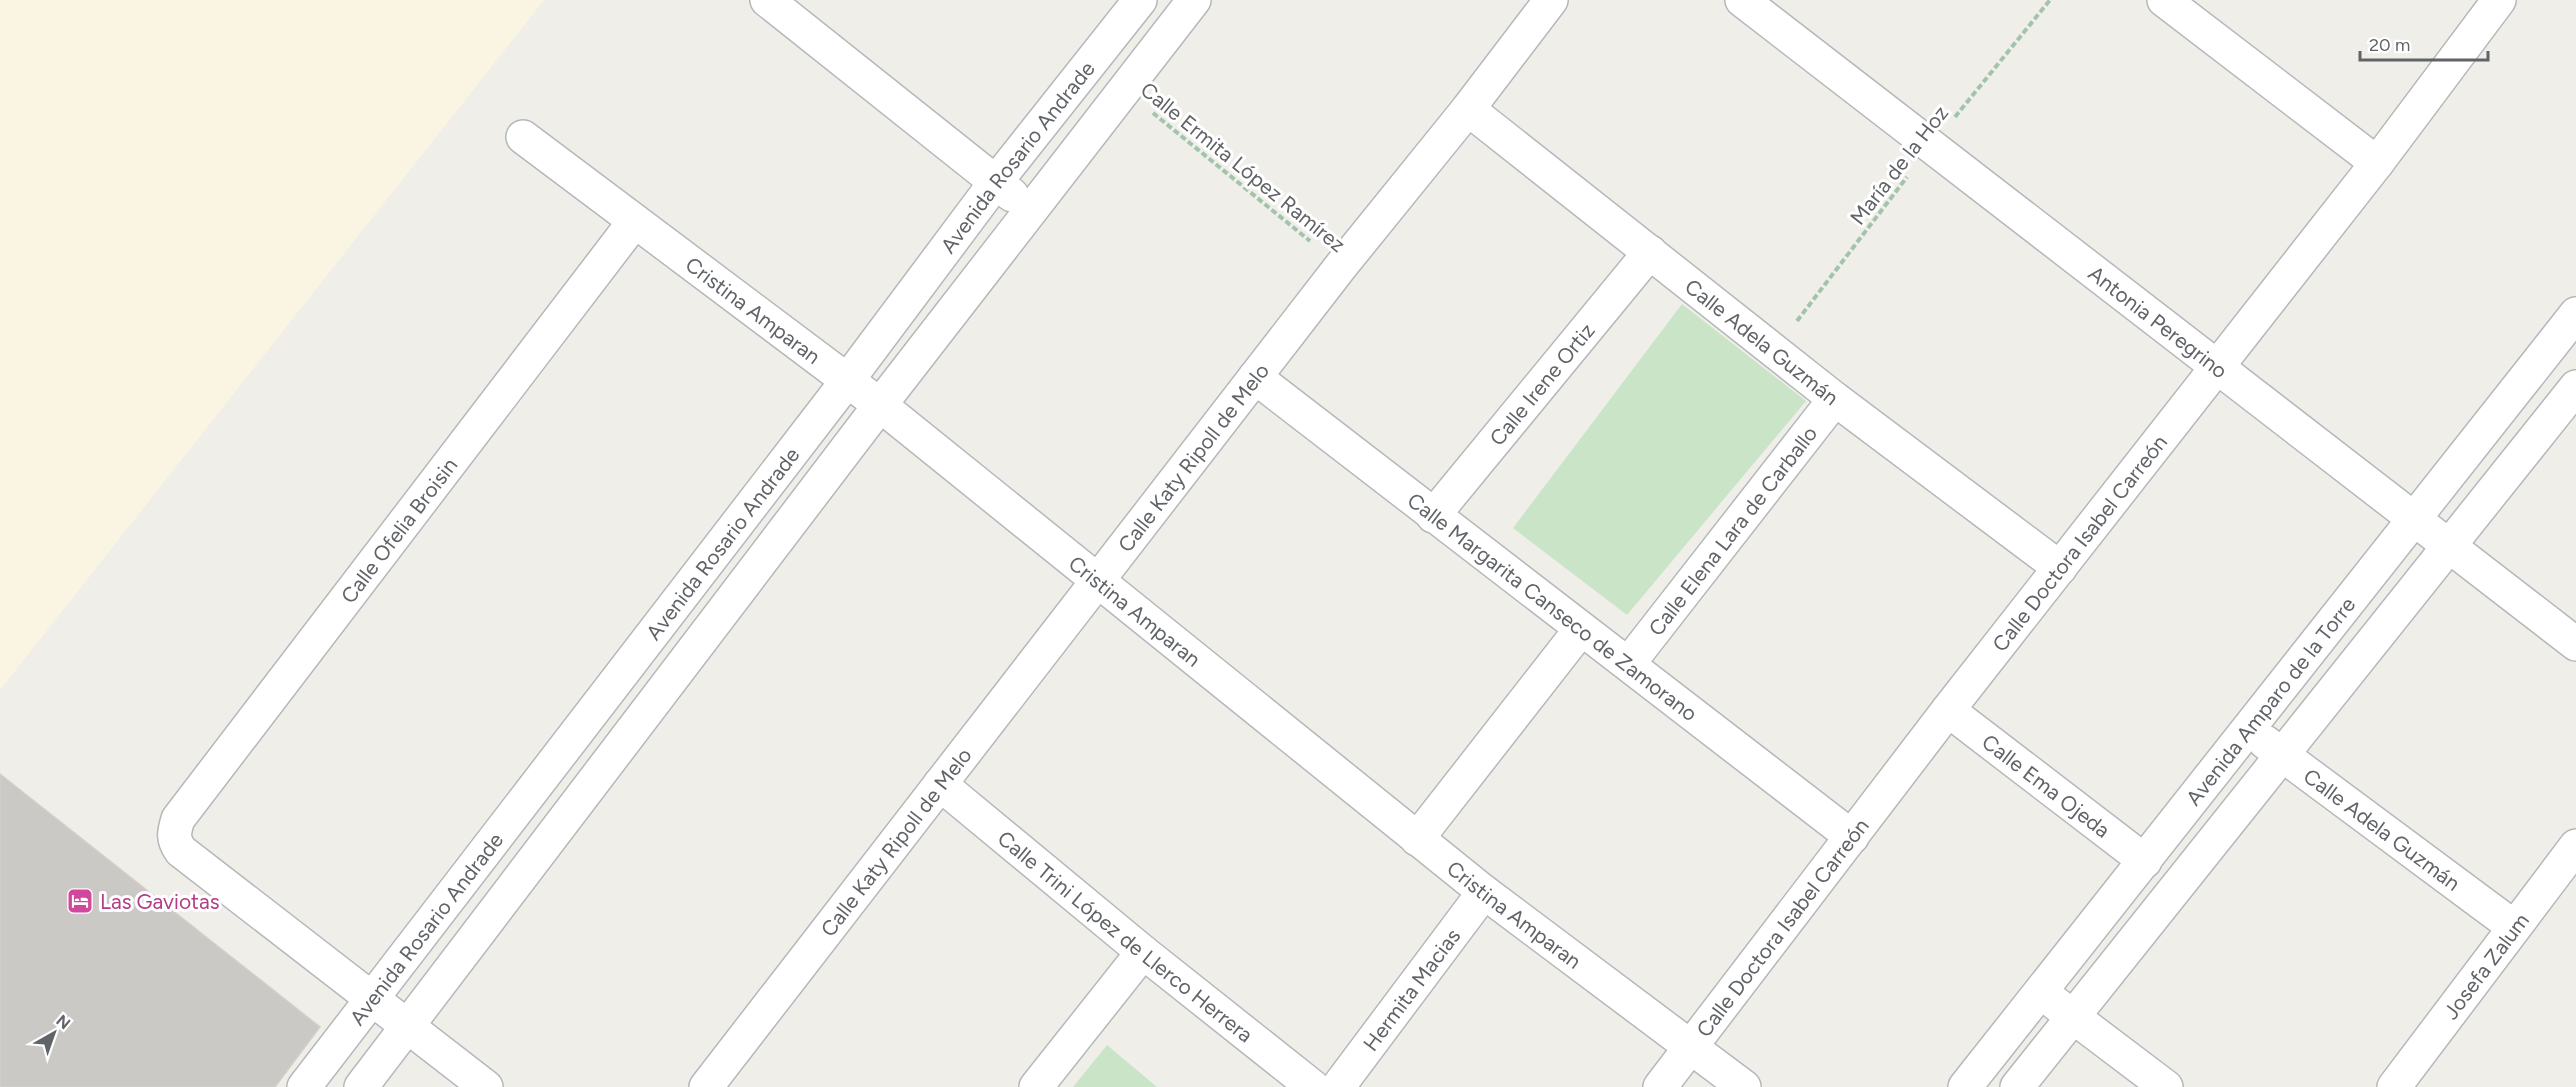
<svg xmlns="http://www.w3.org/2000/svg" width="2576" height="1087" viewBox="0 0 2576 1087" font-family="Figtree,sans-serif">
  <rect width="100%" height="100%" fill="#f0eee9"/>
  <path fill="#faf4e3" d="M0 0H544L0 690Z"/>
  <path fill="#cae4c8" d="M1682 304 1806 401 1627 615 1513 528Z
    M1107 1045 1157 1087H1073Z"/>
  <path fill="#cbc9c5" stroke="#d4cfc7" stroke-width="1.5" d="M0 774 320 1027 275 1087H0Z"/>
  <g fill="none" stroke-linecap="round" stroke-linejoin="round">
    <g stroke="#b5b8bb" stroke-width="36">
      <g id="minor">
        <path d="M767 0 1012 195"/>
        <path id="s1" d="M1742 0 2576 644"/>
        <path d="M2164 0 2377 163"/>
        <path id="s2" d="M1468 109 1835 399 2060 568"/>
        <path id="s3" d="M523 137 880 405 1484 892 1744 1087"/>
        <path id="s4" d="M1255 377 1852 837"/>
        <path id="s5" d="M1433 516 1650 252"/>
        <path id="s6" d="M1629 663 1835 399"/>
        <path id="s7" d="M1948 710 2145 861"/>
        <path id="s8" d="M2265 742 2514 927"/>
        <path id="s9" d="M940 784 1143 952 1313 1087"/>
        <path d="M1417 839 1581 629"/>
        <path d="M2055 1003 2166 1087"/>
        <path id="s10" d="M304 1087 847 381 995 183 1140 0"/>
        <path d="M361 1087 880 405 1194 0"/>
        <path id="s11" d="M486 1087 181 851C172 839 174 832 178 819L634 222"/>
        <path id="s12" d="M706 1087 1341 266 1468 109 1551 0"/>
        <path d="M1036 1087 1143 952"/>
        <path id="s13" d="M1338 1087 1484 892"/>
        <path id="s14" d="M1660 1087 1948 710 2377 163 2499 0"/>
        <path id="s15" d="M1965 1087 2576 314"/>
        <path d="M2017 1087 2576 387"/>
        <path id="s16" d="M2394 1087 2576 846"/>
      </g>
    </g>
    <path stroke="#a2c4aa" stroke-width="4" stroke-dasharray="6 3" stroke-linecap="butt" d="M1153 113 1310 241
      M1955 117 2050 0
      M1797 321 1907 177"/>
    <use href="#minor" stroke="#fff" stroke-width="33"/>
  </g>
  <defs>
    <g id="hotel-square" transform="scale(1.35)"><rect x="-9" y="-9" width="18" height="18" rx="4" fill="#d1479c" stroke="#fff"/><path d="M-6-4.5h1.5V1H6V5H4.5V3h-9V5H-6ZM-4 0a1.8 1.8 0 1 1 3.6 0ZM.5 0V-2.5h3Q6-2.5 6 0Z" fill="#fff"/></g>
  </defs>
  <g fill-rule="evenodd">
    <use href="#hotel-square" x="80" y="901"/>
  </g>
  <g text-anchor="middle" dominant-baseline="central" stroke-width="6" stroke-linejoin="round" paint-order="stroke">
    <g font-size="21" fill="#606367" stroke="#fff">
      <text stroke="none"><textPath href="#s10" startOffset="1172">Avenida Rosario Andrade</textPath></text>
      <text transform="translate(1899 165) rotate(-52)">María de la Hoz</text>
      <text transform="translate(1243 167) rotate(39)">Calle Ermita López Ramírez</text>
      <text stroke="none"><textPath href="#s3" startOffset="288">Cristina Amparan</textPath></text>
      <text stroke="none"><textPath href="#s1" startOffset="526">Antonia Peregrino</textPath></text>
      <text stroke="none"><textPath href="#s2" startOffset="375">Calle Adela Guzmán</textPath></text>
      <text stroke="none"><textPath href="#s5" startOffset="171">Calle Irene Ortiz</textPath></text>
      <text stroke="none"><textPath href="#s12" startOffset="796">Calle Katy Ripoll de Melo</textPath></text>
      <text stroke="none"><textPath href="#s11" startOffset="783">Calle Ofelia Broisin</textPath></text>
      <text stroke="none"><textPath href="#s6" startOffset="168">Calle Elena Lara de Carballo</textPath></text>
      <text stroke="none"><textPath href="#s10" startOffset="686">Avenida Rosario Andrade</textPath></text>
      <text stroke="none"><textPath href="#s14" startOffset="687">Calle Doctora Isabel Carreón</textPath></text>
      <text stroke="none"><textPath href="#s4" startOffset="376">Calle Margarita Canseco de Zamorano</textPath></text>
      <text stroke="none"><textPath href="#s3" startOffset="774">Cristina Amparan</textPath></text>
      <text stroke="none"><textPath href="#s15" startOffset="492">Avenida Amparo de la Torre</textPath></text>
      <text stroke="none"><textPath href="#s7" startOffset="124">Calle Ema Ojeda</textPath></text>
      <text stroke="none"><textPath href="#s8" startOffset="146">Calle Adela Guzmán</textPath></text>
      <text stroke="none"><textPath href="#s12" startOffset="310">Calle Katy Ripoll de Melo</textPath></text>
      <text stroke="none"><textPath href="#s3" startOffset="1260">Cristina Amparan</textPath></text>
      <text stroke="none"><textPath href="#s10" startOffset="200">Avenida Rosario Andrade</textPath></text>
      <text stroke="none"><textPath href="#s14" startOffset="201">Calle Doctora Isabel Carreón</textPath></text>
      <text stroke="none"><textPath href="#s9" startOffset="240">Calle Trini López de Llerco Herrera</textPath></text>
      <text stroke="none"><textPath href="#s16" startOffset="152">Josefa Zalum</textPath></text>
      <text stroke="none"><textPath href="#s13" startOffset="122">Hermita Macias</textPath></text>
    </g>
    <g font-size="21" fill="#b23c85" stroke="#fff" text-anchor="start">
      <text x="100" y="901">Las Gaviotas</text>
    </g>
  </g>
  <g transform="translate(54 1033) rotate(40)" stroke="#ffffff" stroke-width="4.5" paint-order="stroke">
  <path d="M0-4.5L10 22L0 15L-10 22Z" fill="#606367"/>
  <text y="-9" font-size="16" font-weight="bold" text-anchor="middle" fill="#606367">N</text>
  </g>
  <path d="M2360 51v9h128v-9" fill="none" stroke="#606367" stroke-width="3"/>
  <text x="2369" y="51" font-size="18" fill="#606367" stroke="#ffffff" stroke-width="4.5" paint-order="stroke">20 m</text>
</svg>
